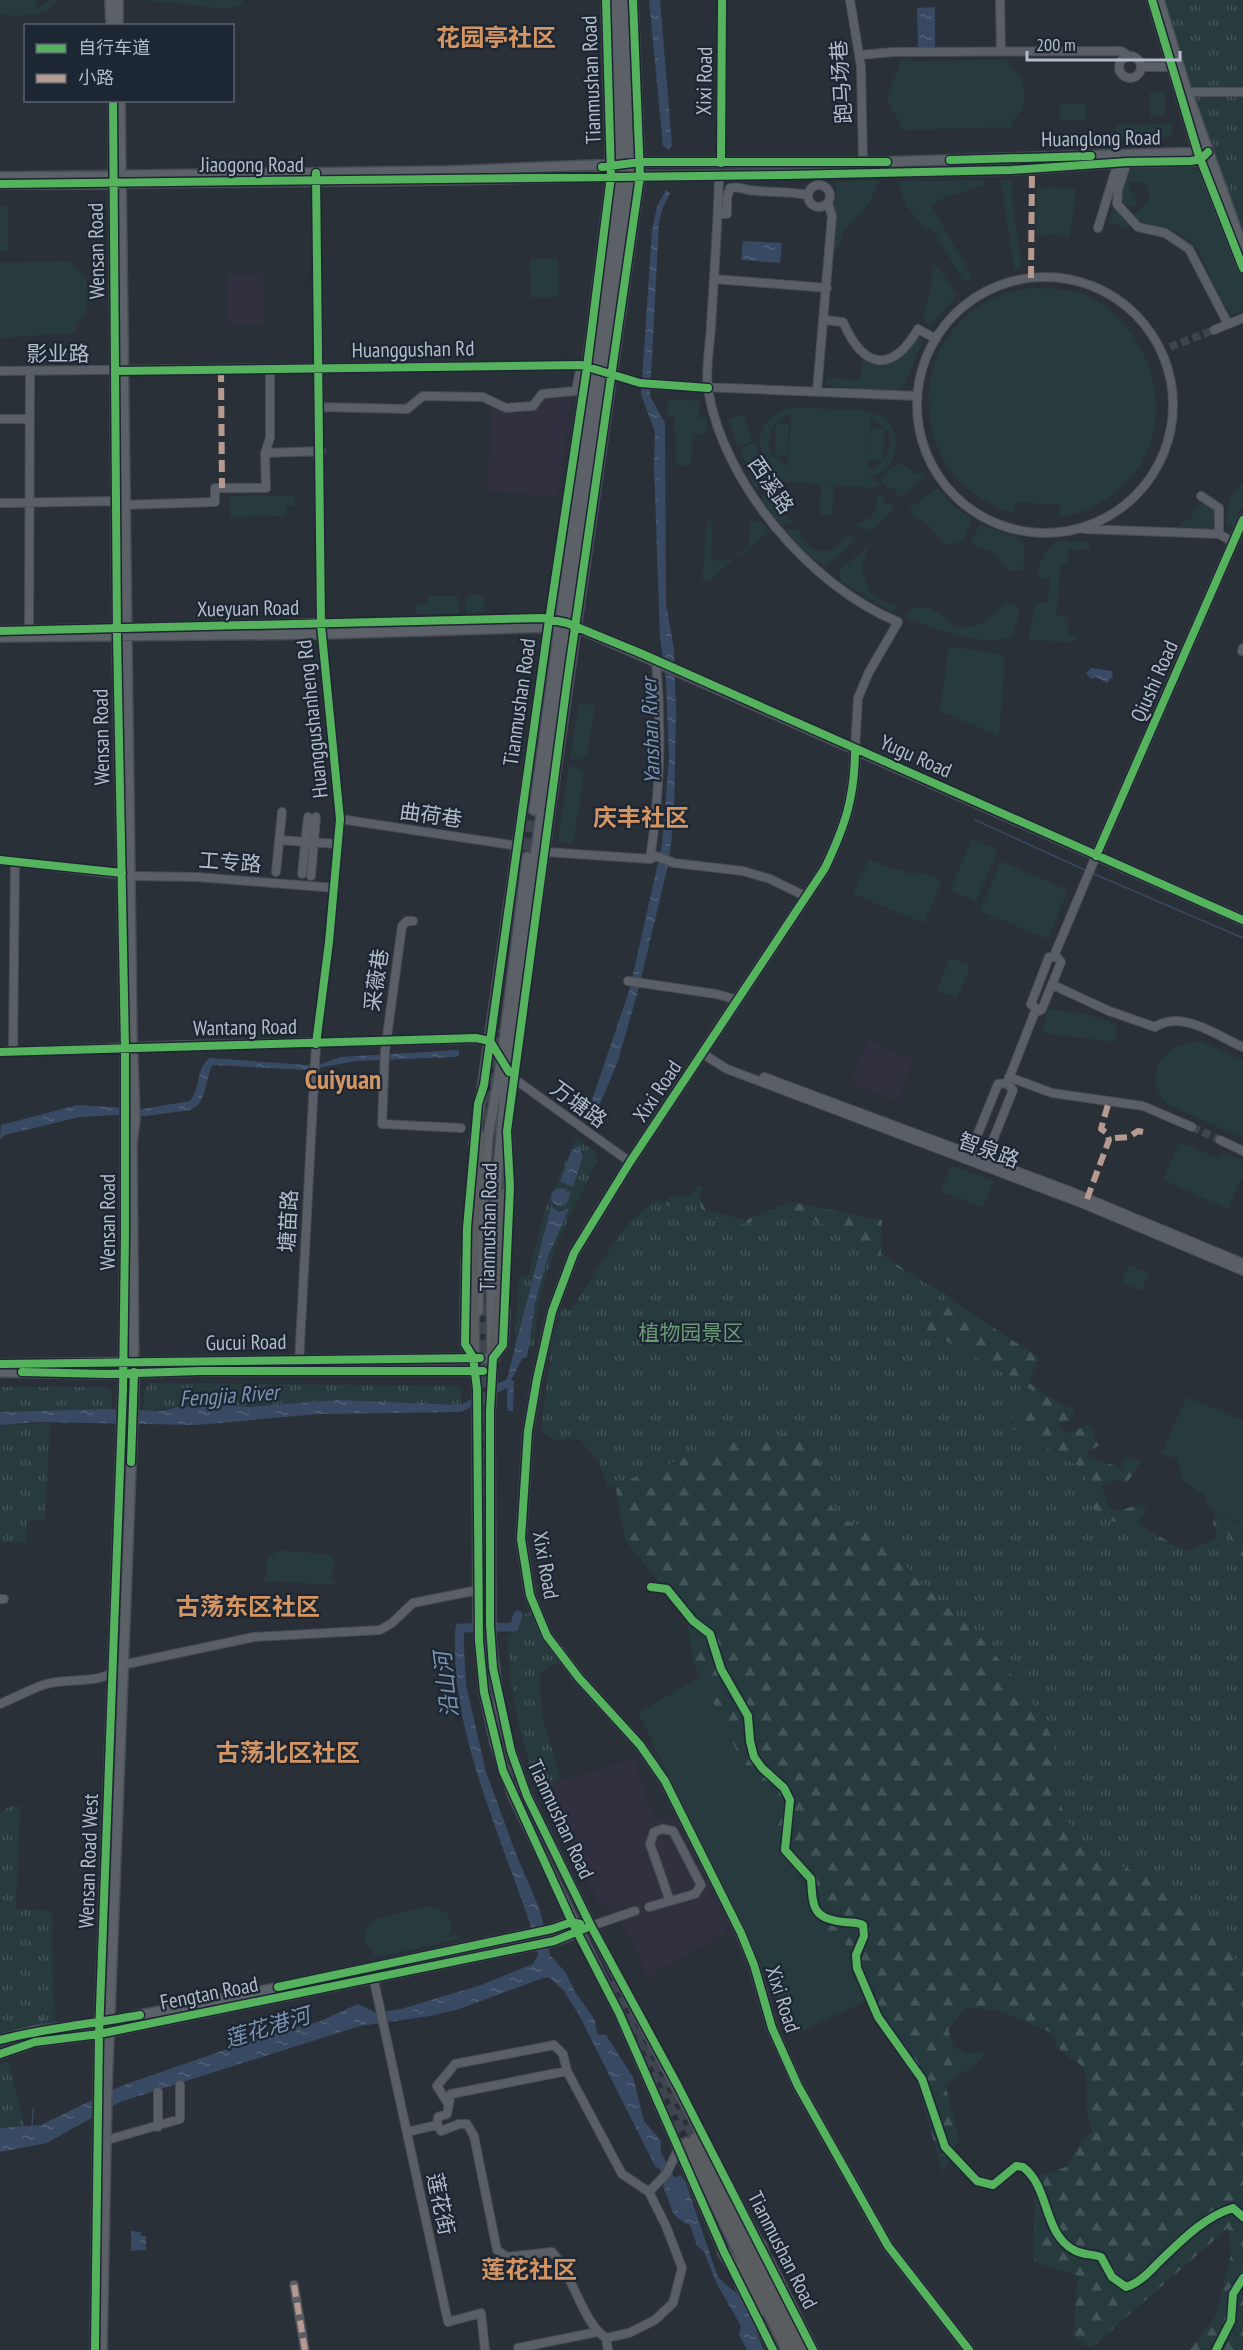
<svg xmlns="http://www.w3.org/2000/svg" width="1243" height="2350" viewBox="0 0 1243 2350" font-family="'PT Sans Narrow','Noto Sans SC',sans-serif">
  <defs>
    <pattern id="forest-firs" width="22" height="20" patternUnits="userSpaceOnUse" patternTransform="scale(1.5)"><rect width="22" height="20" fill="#273a3e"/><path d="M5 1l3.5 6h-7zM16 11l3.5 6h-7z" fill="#445559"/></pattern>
    <pattern id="park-tufts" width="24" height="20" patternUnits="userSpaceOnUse" patternTransform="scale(1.5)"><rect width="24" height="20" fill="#273a3e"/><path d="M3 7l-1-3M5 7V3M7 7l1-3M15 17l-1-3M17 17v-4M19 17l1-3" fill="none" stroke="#445559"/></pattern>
    <pattern id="water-ripples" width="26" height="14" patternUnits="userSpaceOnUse" patternTransform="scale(1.5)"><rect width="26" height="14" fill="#384963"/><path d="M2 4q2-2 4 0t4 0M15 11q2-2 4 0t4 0" fill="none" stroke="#526178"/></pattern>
  </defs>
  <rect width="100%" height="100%" fill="#2a3038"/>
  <path fill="#31303e" d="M263 274V325L227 323V275Z
    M566 395H572L557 497 487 490 492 407 504 412 536 409 543 399Z
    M868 1041 913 1060 896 1101 851 1083Z
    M634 1759 655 1821 672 1815 729 1926 724 1933 648 1977 622 1922 598 1902 571 1844 556 1802 543 1786Z"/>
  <path fill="#273a3e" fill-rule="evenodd" d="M0 0H36V7L38 8 50 0H58C46 19 20 15 0 15Z
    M144 0H244L240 6 227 9Z
    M912 58V61L1009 59V65C1024 76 1028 93 1021 110 1017 118 1012 119 1012 127L902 130C901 118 889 112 888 99 887 83 901 74 900 59Z
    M1165 91V116L1150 117 1149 92Z
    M1060 104H1085V120H1060Z
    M1172 124V137L1116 138V125Z
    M1127 166 1191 167 1200 172 1243 277V311L1232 315C1226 307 1220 300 1216 292 1207 271 1205 254 1187 239 1169 224 1146 229 1133 215L1148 202 1149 192 1145 183 1128 181 1130 193 1135 192 1136 204 1131 207 1122 204 1121 194Z
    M984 180V185L946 197 931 205 972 276 964 282 931 227 925 229 907 207 897 181Z
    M1001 180H1012L1013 207 1022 268 1014 269Z
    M836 181H880L868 205 845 229 837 250H833Z
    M1052 187 1076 189 1070 239 1058 234 1036 237 1037 188Z
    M0 206H8V251H0Z
    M1113 207 1133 225 1126 228 1107 222Z
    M530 259H558L559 297 531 298Z
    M73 261 74 267C95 280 94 309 76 324V333L0 338V263Z
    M933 263 945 276 957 296 928 327 923 317 931 287Z
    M1034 288C1053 289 1075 288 1092 298 1170 343 1182 458 1098 504 1086 510 1073 516 1060 517V505L1015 502 1013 513C890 477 905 298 1034 288Z
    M916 337 923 340 904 387 894 391 832 387 826 383 827 378 860 380 863 359 874 365 898 361Z
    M668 399 700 401 699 418H707L706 435 693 434 691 466 675 465 677 433H674L675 416H667Z
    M793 407 868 411 887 419C904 442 897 471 867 478L875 479 880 485 873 488 775 481 756 490 750 478 765 472 770 464C748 442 765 411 793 407ZM791 414 788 466 772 455C765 436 771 420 791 414ZM871 418 888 430C892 449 887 463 868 470Z
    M743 414 753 441 738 447 728 420Z
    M776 423 789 424 788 456 774 455Z
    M871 428 885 429 883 461 869 460Z
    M755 443 765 470 750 476 740 449Z
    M899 463 911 469 914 475 923 471 925 476 900 498 893 487 888 489 880 480 889 469 891 471Z
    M1243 479V504L1233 527 1226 526 1229 501Z
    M821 485 834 486 832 515H820Z
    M774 486 781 487C767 503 785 515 796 525L781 524 763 503 762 497Z
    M938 487 953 506 972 519 963 541 947 546 922 519 915 518 909 509Z
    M881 494 886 505 891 503 894 510 872 530 853 526 872 517 878 503 876 495Z
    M230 496 305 495 308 496H295V505L286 506V516L230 517Z
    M1204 499 1217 511V528L1180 527 1185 519 1188 521Z
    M707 521H713L711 561 734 559 707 583 702 579Z
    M750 521 762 522 768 531 743 555H737L749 544Z
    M980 524 1021 539 1025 550 1023 570 1008 571 994 553 970 543Z
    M785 530H800C807 555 834 559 846 535L853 536 856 539 837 558 824 565 811 557Z
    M1058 541 1090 542V550L1069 549 1068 563H1061L1056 615 1064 616 1068 621 1067 634 1076 635V642L1028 640 1036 603H1048L1050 579 1037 578C1040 562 1043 549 1058 541Z
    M869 545 862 568 869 592 880 600 898 605 894 613 841 582 839 571Z
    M465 595H483L484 612 466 613Z
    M427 596H458L459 613 417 615 416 604 427 603Z
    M1009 603 1020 607 1013 637C981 647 933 630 904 616L913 608C919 607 926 606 932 609 946 616 953 632 974 626 991 621 997 606 1009 603Z
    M949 646 999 654 1005 658 999 736 940 711Z
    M579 703 595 706 587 755 579 760 570 758Z
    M569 766 579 768 584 775 573 844 558 841Z
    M972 839 998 850 976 902 950 890Z
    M868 860 918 876 921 872 942 880 924 923 853 894Z
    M1001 861 1068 890 1048 939 980 911Z
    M950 957 971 966 957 998 937 990Z
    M1048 1009 1084 1014 1117 1024 1115 1042 1042 1033Z
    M1200 1041 1243 1060V1138L1166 1104C1142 1072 1163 1043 1200 1041Z
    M1179 1142 1219 1159 1222 1152 1243 1161V1174L1228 1209 1163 1180Z
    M951 1165 994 1181 983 1207 940 1191Z
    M1129 1265 1149 1273 1142 1291 1122 1283Z
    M1187 1397 1243 1421V1524L1209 1509 1205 1496 1183 1481 1177 1459 1161 1453Z
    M279 1550 329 1554 335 1563 331 1580H335V1585L264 1581V1576H268L266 1569 268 1558Z
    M701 1676 739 1755 771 1804 770 1828 843 1939 872 1998 791 2036 766 1972 638 1713Z
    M430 1906C447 1908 457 1921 448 1937L459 1934 461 1939 372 1958 373 1952 364 1941 367 1924 379 1918Z"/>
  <path fill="url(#forest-firs)" d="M690 1196 700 1199 706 1210 746 1220 791 1202 882 1220 881 1254 1038 1357 1029 1383 1057 1402 1073 1409V1419L1058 1424 1065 1434 1089 1425 1099 1446 1087 1451 1090 1457 1121 1468 1126 1457 1141 1462 1126 1484 1119 1479 1101 1486 1110 1508 1116 1511 1143 1504 1146 1511 1137 1523 1186 1552 1217 1539 1213 1523 1216 1512 1243 1526V2350H1190L1216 2315 1231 2254 1228 2228 1091 2348 1073 2336 1078 2276 1034 2262 1035 2177 1066 2167 1083 2139 1092 2132 1087 2111V2077L1080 2064 1066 2056 1057 2046 1052 2033 999 2011 966 2007 948 2030 954 2047 966 2054 987 2051 974 2065 945 2084 959 2139 943 2173 914 2073 843 1940 825 1936 770 1828 771 1804 739 1755 694 1664 686 1616 625 1540 614 1478 580 1440 543 1427 570 1317 630 1221 671 1197Z"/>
  <path fill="url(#park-tufts)" d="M1156 0H1243V259Z
    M576 1138 596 1152 597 1161C564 1228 539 1269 534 1346L514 1356 519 1278 529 1274 546 1206Z
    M697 1186 702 1187 699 1198 701 1208C757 1251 754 1194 806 1215L948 1296 926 1329 1032 1390 1010 1419 1012 1428 1084 1469 1095 1514 1189 1551 1227 1532 1243 1565V1969L1183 1893 1170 1885 1104 1860 1079 1837 1068 1821 1059 1801 1051 1735 1025 1691 980 1637 914 1577 888 1539 862 1526 848 1522 832 1508 820 1463 801 1437 792 1434 740 1436 608 1488 589 1436C572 1438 553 1446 541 1430L551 1349 562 1307 570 1311C595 1276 621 1221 658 1199L670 1207 685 1206Z
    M150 1383 457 1386 462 1390 461 1405 337 1400 249 1407 219 1405 143 1411 144 1390Z
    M0 1387H104L112 1391V1409L0 1412Z
    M50 1423 45 1521 27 1520 26 1543 0 1542V1425Z
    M531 1612 548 1649 561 1662 549 1667 539 1676 543 1719 561 1780 543 1786 536 1782C518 1728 510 1693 507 1636L517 1629 520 1615Z
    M12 1806H20L16 1909 52 1911 53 1994 57 2026 0 2035V1812Z
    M8 2061 25 2129 0 2134V2064Z"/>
  <path fill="url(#water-ripples)" d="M649 0H660L672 145 669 150 663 146Z
    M935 7V47H918L917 8Z
    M666 190 670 193 662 210 659 223 650 396 665 423 666 603 674 650 676 711 674 816 669 861 639 987 618 1061 594 1118 589 1119 587 1115 630 988 662 845 669 758 666 680 660 637 654 466 655 432 641 394 652 231 657 206Z
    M743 241 782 243 780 263 741 260Z
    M1091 668 1112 671 1113 676 1107 683 1096 677 1091 679 1086 673Z
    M459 1050V1055L455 1057 356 1061 307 1070 213 1065C204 1079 208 1103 190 1110L146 1116 114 1115 80 1117 5 1135 0 1140 1 1125 77 1105 143 1109 190 1101C201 1089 196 1064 211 1058L307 1065 321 1064 340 1057Z
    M578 1147 583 1156 573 1187 560 1181 572 1150Z
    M551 1197a9 9 0 1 1 18 0a9 9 0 1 1-18 0Z
    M551 1207 559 1212 569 1208 547 1259 535 1303 527 1357 522 1359 511 1380 514 1381 513 1411H508L507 1408V1388L461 1412 318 1414 197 1425 38 1422 0 1425V1412L108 1409 164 1411 178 1407 227 1405 249 1407 337 1400 461 1405 507 1379Z
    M456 1629 463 1630 466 1685 486 1772 516 1854 540 1910 550 1955 566 1973 575 1992 595 2020 597 2034 606 2035 633 2077 644 2121 661 2141 660 2169 655 2166 579 2015 564 1991 550 1978H543L459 2009 430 2016 360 2026 148 2093 120 2102 47 2143 0 2152V2128L41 2125 121 2086 270 2034 318 2022 358 2004 376 2013 401 2009 481 1985 533 1964 538 1955 530 1924C501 1836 447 1722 456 1629Z
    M681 2175 686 2183 717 2275C724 2286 736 2290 744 2301 753 2313 756 2335 764 2350H747L739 2335 741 2326 717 2284 704 2252 697 2246 690 2225C674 2218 673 2214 668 2199 666 2191 661 2190 665 2181Z
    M131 2231 141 2232V2236H146V2250L131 2251Z"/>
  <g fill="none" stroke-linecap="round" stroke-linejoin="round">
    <path stroke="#384963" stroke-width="1.5" d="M975 820 1085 870
      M1092 873 1243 938
      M41 2026 42 2015
      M32 2126 33 2109"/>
    <path stroke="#384963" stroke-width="9" d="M459 1642 460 1628 514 1627 518 1615
      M656 2153 675 2188"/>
    <path stroke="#3f454e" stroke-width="8" stroke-dasharray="8 4" stroke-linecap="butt" d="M1170 347 1214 330
      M1192 1127 1220 1140"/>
    <path stroke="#3f454e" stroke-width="12" stroke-dasharray="12 6" stroke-linecap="butt" d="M524 868 533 799
      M480 1138 486 1095 501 1030
      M482 1550V1297
      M485 1660 503 1754 529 1819
      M615 1980 696 2139
      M628 2024 687 2144"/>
    <g stroke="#484c53" stroke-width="10">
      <path id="minor" d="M850 0 861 67 863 161
        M1000 0 1001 51
        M860 55 893 52 1121 51 1129 56
        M1119 67a11 11 0 1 1 22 0a11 11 0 1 1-22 0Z
        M1141 67H1171
        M1187 92H1243
        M1127 162 1118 190 1117 204 1138 227 1165 233 1189 249 1228 324
        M721 163 722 0
        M719 175C718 225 714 275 711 326 710 346 705 370 708 390 724 484 810 586 898 622L869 672 858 698 855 749
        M808 196a11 11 0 1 1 22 0a11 11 0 1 1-22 0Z
        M718 214H727V198L730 188C738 186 742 189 749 190 769 193 788 191 808 195
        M1098 228 1115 172 1126 163
        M917 405a128 128 0 1 1 256 0a128 128 0 1 1-256 0Z
        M714 279 827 288
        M825 320 843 322C863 368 891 375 918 329L936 339
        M1214 330 1243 318
        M0 371 581 365 592 369
        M609 373 640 383 654 385 917 396
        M817 391 832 216 828 203
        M320 407 407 409 423 396 483 397 506 408 533 406 542 394 576 391 581 365
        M0 419H30
        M265 453 321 451
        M1201 496 1219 508V534
        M0 503 117 501
        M121 505 215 502V488H266L265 453 270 438V370
        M1084 529 1219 534 1233 542
        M29 630 30 371
        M1242 651 1243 648
        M340 819 518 846
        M279 840 338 844
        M546 852 650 859 656 856 674 863 743 871 770 879 807 897
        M650 859C660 794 662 727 656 661
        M0 860 131 876 197 877 335 888
        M276 872 282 812
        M302 874 308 817
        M311 876 316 817
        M413 921H407L402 926 385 1051 382 1124 461 1128
        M1054 956 1096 856
        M1049 957H1057L1061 962 1042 1009 1039 1011 1031 1004Z
        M628 981 716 994 738 1000
        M1053 985 1109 1011 1155 1027C1182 1009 1217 1036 1243 1047
        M0 1052 180 1045 484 1039 490 1041 513 1078 630 1162
        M13 1052 15 861
        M703 1054 727 1069 1081 1203 1243 1271
        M764 1077 1070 1191 1243 1263
        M1009 1077 1052 1093 1143 1106 1192 1127
        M1008 1081 1036 1009
        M1220 1140 1243 1151
        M968 1158 998 1084 1007 1083 1013 1090 983 1165
        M299 1363 316 1044 329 942 340 819 321 625 316 178
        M0 1599H4
        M0 1704C14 1698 29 1690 43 1685 70 1676 102 1687 122 1665L254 1637 380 1630 392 1623 413 1603 478 1590
        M649 1907 695 1894 701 1885 673 1831 663 1829 654 1832 650 1844 670 1901
        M591 1926 635 1911
        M371 1967 448 2322 481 2313 485 2350
        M567 2071 622 2174 649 2192 666 2226 682 2268 673 2303 655 2320 629 2333 606 2338C582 2322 573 2274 552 2252L507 2257 497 2250 474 2136 467 2124H459L441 2131 437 2125 438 2117 447 2114 451 2094Z
        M449 2105 437 2086 455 2064 554 2045 563 2054 567 2071
        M158 2127V2092
        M407 2132 437 2125
        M107 2140 180 2119V2085
        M649 2192 667 2173 678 2149
        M294 2285 305 2350
        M606 2338 608 2350
        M518 2348 597 2332"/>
    </g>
    <g stroke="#484c55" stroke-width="12">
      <path id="major" d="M110 0 111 26
        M118 0V26
        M1152 0 1198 153 1243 268
        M1159 0 1187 92 1243 248
        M634 162H881L1208 152
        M635 176 1011 170 1127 162 1191 161 1201 159 1208 152
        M0 177 448 171 618 164
        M0 184 445 180 615 176
        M572 625 1243 920
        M0 631 554 619
        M0 637 322 634 552 627
        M855 749C855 797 845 826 825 868L630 1162 574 1253 552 1312 537 1379 528 1431 521 1539 530 1595 547 1636 579 1678 640 1745 665 1781 741 1933 754 1965 772 2028 798 2086 888 2246 969 2350
        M534 810 621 176 614 0
        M1096 856 1243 520
        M514 1066 640 176 633 0
        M507 1131 509 1206
        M474 1144 587 367 611 176 606 0
        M466 1260 465 1344 473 1357 477 1389 478 1624 484 1692 495 1743 513 1796 619 2013 726 2257
        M478 1311 480 1247 488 1137 502 1058 527 857
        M494 1356 503 1345 505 1310
        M0 1364 493 1358
        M0 1372 106 1374 201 1371H492
        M492 1385 491 1248 510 1036 630 176 623 0
        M490 1411 491 1640 499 1707 511 1751 527 1796 591 1926 762 2249
        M0 2040 34 2031 100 2023 252 1993 552 1929 572 1922 591 1926
        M0 2054 35 2042 99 2034 554 1941 581 1931
        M769 2261 813 2350
        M740 2285 773 2350
        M95 2350 99 2034 123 1388 125 1235V1049L117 636 113 100
        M102 2350 107 2090 134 1388 132 1144 135 1119 132 1035 120 100"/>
    </g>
    <g stroke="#474c53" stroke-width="15">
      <path id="highway" d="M473 1357 472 1247 480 1138
        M493 1358 500 1311 504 1195
        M696 2139 801 2350
        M687 2144 788 2350
        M760 2245 768 2269
        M724 2252 761 2309"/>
    </g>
    <use href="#minor" stroke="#5a5e66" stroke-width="8"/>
    <use href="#major" stroke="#5c6168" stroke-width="9"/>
    <use href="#highway" stroke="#5a5d60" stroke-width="12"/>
    <g stroke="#484c55" stroke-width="12" stroke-linecap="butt">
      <path id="major-bridge" d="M490 1411 492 1385"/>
    </g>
    <use href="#major-bridge" stroke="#5c6168" stroke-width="9"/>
    <path stroke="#b69a8f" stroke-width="6" stroke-dasharray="12 6" stroke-linecap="butt" d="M1031 278 1032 168
      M221 370 222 488
      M1115 1138 1129 1137 1138 1131 1143 1132
      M1087 1199 1109 1140 1107 1133 1101 1129 1109 1101
      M294 2285 305 2350"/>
    <g stroke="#1d2633" stroke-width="11">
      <path id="cycleway" d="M606 0 611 176 587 367 548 627 484 1085 478 1104 467 1228 465 1344 473 1357 477 1389 479 1641 484 1692 503 1771 572 1922 619 2013 724 2252 773 2350
        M633 0 640 176 567 683 507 1131 510 1187 503 1345 493 1358 490 1411V1625L493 1668 511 1751 527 1796 591 1926 678 2086 813 2350
        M1152 0 1198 153 1243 268
        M950 160 1091 156
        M721 163 722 0
        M602 167 640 162H887
        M0 184 785 175 1011 170 1127 162 1191 161 1201 159 1208 152
        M115 371 581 365 640 383 708 388
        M0 631 543 618 567 623 640 653 1243 920
        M855 749C855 797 845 826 825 868L630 1162 574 1253 552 1312 537 1379 528 1431 521 1539 530 1595 547 1636 579 1678 640 1745 665 1781 741 1933 754 1965 772 2028 798 2086 888 2246 969 2350
        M1096 856 1243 520
        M0 860 122 873
        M316 1044 329 942 340 819 321 625 316 173
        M0 1052 476 1038 490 1041 509 1072
        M0 1364 480 1358
        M22 1372 106 1374 201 1371H483
        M131 1462 134 1372
        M651 1587 667 1589 693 1621 710 1634 721 1669 748 1716 750 1741 754 1757 762 1768 784 1788 790 1800 785 1850 811 1879C813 1905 811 1919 844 1922 850 1923 857 1922 863 1925L864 1936 856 1955 857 1968 878 2017 922 2079 945 2147 977 2181 993 2185 1016 2166 1023 2167C1050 2187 1043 2234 1074 2250 1082 2255 1093 2254 1101 2257L1112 2277 1126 2287C1140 2283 1150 2271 1160 2261 1182 2240 1204 2217 1233 2208L1243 2217
        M278 1987 552 1929 572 1922 580 1924
        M0 2040C46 2028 93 2024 140 2015
        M0 2054 35 2042 99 2034 554 1941 586 1928
        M95 2350 99 2034 123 1388 125 1235V1049L117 636 113 100
        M1216 2350 1231 2321 1233 2294 1243 2278"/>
    </g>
    <use href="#cycleway" stroke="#56b35d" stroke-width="8"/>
  </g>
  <g text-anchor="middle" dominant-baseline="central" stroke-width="4.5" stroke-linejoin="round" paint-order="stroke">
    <g font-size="21" fill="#b4bcc9" stroke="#1d2633">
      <text transform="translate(591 80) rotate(-92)">Tianmushan Road</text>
      <text transform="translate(704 81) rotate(-89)">Xixi Road</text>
      <text transform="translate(841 82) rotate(-94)">跑马场巷</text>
      <text transform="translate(1101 138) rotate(-1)">Huanglong Road</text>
      <text x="252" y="164">Jiaogong Road</text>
      <text transform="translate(96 251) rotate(-91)">Wensan Road</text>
      <text transform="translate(413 349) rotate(-1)">Huanggushan Rd</text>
      <text x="58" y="353">影业路</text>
      <text transform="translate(771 485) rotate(56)">西溪路</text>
      <text transform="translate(248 608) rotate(-1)">Xueyuan Road</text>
      <text transform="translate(1154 681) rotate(-66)">Qiushi Road</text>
      <text transform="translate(519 702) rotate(-82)">Tianmushan Road</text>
      <text transform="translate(312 719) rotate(-96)">Huanggushanheng Rd</text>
      <text transform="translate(101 737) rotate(-91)">Wensan Road</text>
      <text transform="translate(916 756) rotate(24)">Yugu Road</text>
      <text transform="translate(431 815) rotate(8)">曲荷巷</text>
      <text transform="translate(230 862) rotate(4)">工专路</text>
      <text transform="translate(376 980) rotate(-82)">采薇巷</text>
      <text transform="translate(245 1027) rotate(-1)">Wantang Road</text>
      <text transform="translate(657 1091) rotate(-56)">Xixi Road</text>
      <text transform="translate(579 1104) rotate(36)">万塘路</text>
      <text transform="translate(989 1150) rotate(20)">智泉路</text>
      <text transform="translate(288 1221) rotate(-87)">塘苗路</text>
      <text transform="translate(107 1222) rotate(-90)">Wensan Road</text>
      <text transform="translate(488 1227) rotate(-89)">Tianmushan Road</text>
      <text transform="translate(246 1342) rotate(-1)">Gucui Road</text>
      <text transform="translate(546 1565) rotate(80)">Xixi Road</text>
      <text transform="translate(561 1819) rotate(65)">Tianmushan Road</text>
      <text transform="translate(88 1861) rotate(-88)">Wensan Road West</text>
      <text transform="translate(209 1993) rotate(-11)">Fengtan Road</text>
      <text transform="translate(783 1999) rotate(72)">Xixi Road</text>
      <text transform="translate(441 2204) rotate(78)">莲花街</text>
      <text transform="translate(783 2250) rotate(63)">Tianmushan Road</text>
    </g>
    <g font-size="21" fill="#6b9a76" stroke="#1d2633">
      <text x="691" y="1332">植物园景区</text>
    </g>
    <g font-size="22" font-style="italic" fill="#7c92b1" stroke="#1d2633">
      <text transform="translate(650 731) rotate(-92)">Yanshan River</text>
      <text transform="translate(229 1395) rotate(-4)">Fengjia River</text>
      <text transform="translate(446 1685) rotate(-97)">沿山河</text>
      <text transform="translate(267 2027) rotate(-17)">莲花港河</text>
    </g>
    <g font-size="24" font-weight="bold" fill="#d59563" stroke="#1d2633">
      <text x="496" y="37">花园亭社区</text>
      <text x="641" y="817">庆丰社区</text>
      <text x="248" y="1606">古荡东区社区</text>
      <text x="288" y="1752">古荡北区社区</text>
      <text x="529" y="2269">莲花社区</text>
    </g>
    <g font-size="27" font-weight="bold" fill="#d59563" stroke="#1d2633">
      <text x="343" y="1079">Cuiyuan</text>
    </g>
  </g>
  <rect x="24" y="24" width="210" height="78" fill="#1d2633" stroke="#59626f" stroke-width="1.5"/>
  <rect x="36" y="44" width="30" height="9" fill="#56b35d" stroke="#59626f" stroke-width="1.5"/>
  <text x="78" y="54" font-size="18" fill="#b4bcc9">自行车道</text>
  <rect x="36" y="74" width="30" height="9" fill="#b69a8f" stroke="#59626f" stroke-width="1.5"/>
  <text x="78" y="84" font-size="18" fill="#b4bcc9">小路</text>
  <path d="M1027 51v9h153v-9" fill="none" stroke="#b4bcc9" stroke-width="3"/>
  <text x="1036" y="51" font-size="18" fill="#b4bcc9" stroke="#1d2633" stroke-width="4.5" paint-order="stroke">200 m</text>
</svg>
